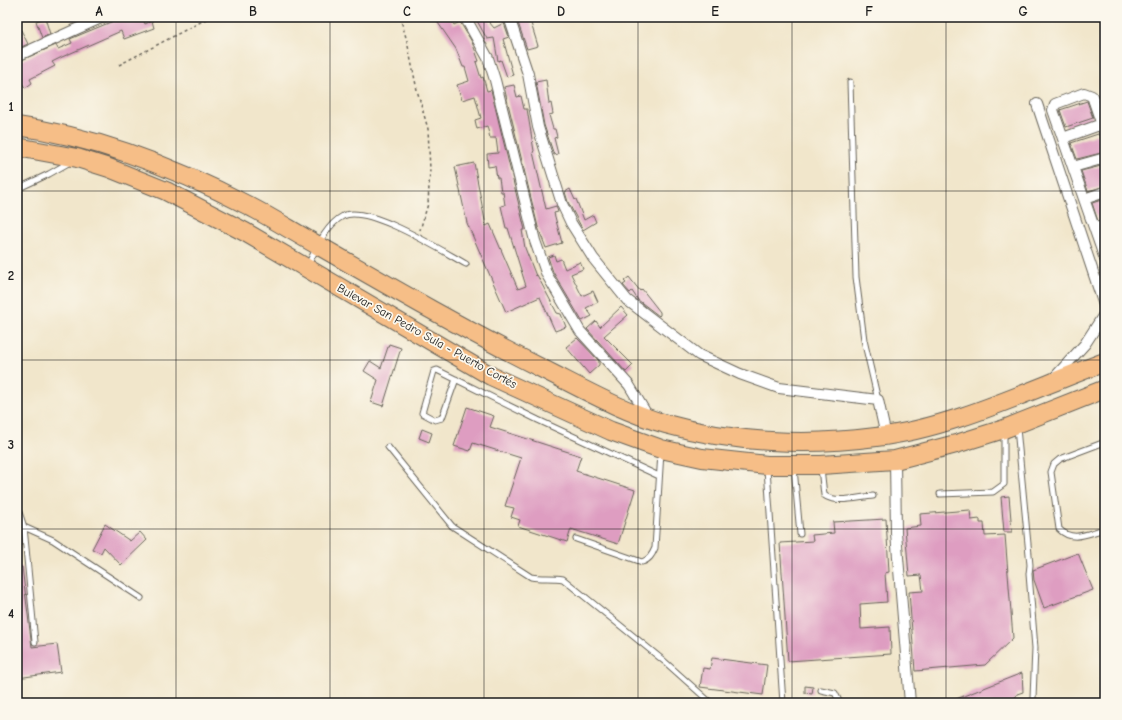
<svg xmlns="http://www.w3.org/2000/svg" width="1122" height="720" viewBox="0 0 1122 720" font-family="'Comic Neue',sans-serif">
  <rect width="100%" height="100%" fill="#fbf7ec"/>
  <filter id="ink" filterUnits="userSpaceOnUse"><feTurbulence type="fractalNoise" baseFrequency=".025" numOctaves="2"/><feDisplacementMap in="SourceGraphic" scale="8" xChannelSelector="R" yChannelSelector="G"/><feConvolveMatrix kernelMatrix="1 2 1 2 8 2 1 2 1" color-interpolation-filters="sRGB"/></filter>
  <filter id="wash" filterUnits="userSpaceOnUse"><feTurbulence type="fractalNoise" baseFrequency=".012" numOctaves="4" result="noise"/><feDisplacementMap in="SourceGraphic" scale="16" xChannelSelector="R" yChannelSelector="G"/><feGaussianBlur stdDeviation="0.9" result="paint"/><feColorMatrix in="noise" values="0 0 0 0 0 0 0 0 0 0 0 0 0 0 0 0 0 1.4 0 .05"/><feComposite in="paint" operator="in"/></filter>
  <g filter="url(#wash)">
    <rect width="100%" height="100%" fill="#f1e6cb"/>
    <g id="blocks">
      <path fill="#de9dc1" d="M123 17H142L145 24 152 21 154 28 124 39 121 31 62 57 52 62 55 66 30 79 32 83 25 88 17 74V62L56 45 58 49 72 43 70 39Z
        M434 17H449L454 25 460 22 472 42 479 61 476 62 481 78 483 77 487 91 491 90 525 230H522L525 248 536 276 537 275 557 313 561 314 566 327 555 331 540 297 506 312 467 223 455 167 474 163 486 226 490 224 518 289 526 286 508 228H506L501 206 505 205 503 192H501L499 178H497L495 166 488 167 487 154 498 153 496 138H490L487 126 477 129 475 120 481 118 475 96 462 100 457 85 469 81 465 67H463L456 49Z
        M475 17H485L494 28 504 23 509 37 503 39 513 75 507 77 501 60 498 61 494 38 487 39Z
        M516 17H524L526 21 530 20 538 46 527 49Z
        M45 18 50 34 42 38 36 21Z
        M17 22 28 44 17 49Z
        M546 80 549 104 551 103 553 114 549 115 553 129H555L557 137 554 138 558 154 554 155 544 125 536 82Z
        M514 85 517 97 521 96 524 109H527L534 151 533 152 546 209 556 206 558 212 554 213 562 243 546 248 538 227 504 87Z
        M1087 101 1093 118 1066 127 1060 110Z
        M1098 134 1102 140 1105 152 1077 159 1071 143Z
        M1105 165V186L1088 191 1081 171Z
        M570 189 575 200 576 199 584 220 593 215 596 222 583 230 568 202 565 192Z
        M1105 199V219L1098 221 1092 203Z
        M554 255 556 261 561 259 565 269 580 262 583 269 571 274 582 296 593 291 598 302 586 308 592 316 582 321 553 272 548 257Z
        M629 277 640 291 642 289 660 312V315L659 316 638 300 632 291 630 293 623 285 626 283 624 281Z
        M621 307 628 315 604 336 633 365 626 372 587 329 596 321 600 327Z
        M577 338 599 361V365L589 374 566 347Z
        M389 344 401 348 383 406 371 402 378 380 364 371 370 361 381 368Z
        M467 407 494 416 490 427 581 456 576 471 635 490 618 544 571 529 567 542 518 526 520 520 511 517 514 508 505 506 521 458 473 443 470 451 454 446Z
        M422 429 432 433 429 442 419 438Z
        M1009 496 1012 532H1004L1001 497Z
        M970 510 971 520 980 519V523H984L985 536 1005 535 1013 638 985 665 915 671 909 592 923 591 921 575 909 576 905 528 921 526 920 514Z
        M886 519 889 572 885 573 887 602 860 604 861 629 890 627 891 654 788 661 780 543 813 541 812 535 834 533 833 522Z
        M105 524 130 541 140 532 147 540 121 565 104 547 101 553 92 549Z
        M1078 553 1093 590 1044 608 1034 580 1033 570Z
        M22 567 32 647 57 644 61 672 17 678V568Z
        M712 658 767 665 763 695 700 687 703 668 710 669Z
        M1022 673 1023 692 1017 694 1013 703H946Z
        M805 686 813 687 812 694 805 693Z"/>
    </g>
  </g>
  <g filter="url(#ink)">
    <use href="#blocks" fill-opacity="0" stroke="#676359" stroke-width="1"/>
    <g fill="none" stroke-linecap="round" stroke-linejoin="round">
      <g stroke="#676359" stroke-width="7">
        <path id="lane" d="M850 82 856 277 864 340 878 400
          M17 189 49 174 70 162
          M308 265C316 249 326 225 343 216 368 204 442 251 466 264
          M456 379 442 418 435 420 422 413 434 371 437 370 538 420 659 476
          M1017 428 1030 565 1029 574 1035 648 1033 698
          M1105 442 1060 459 1054 464 1051 472 1059 529C1073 543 1088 533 1105 529
          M388 447 452 526 531 577C542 579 552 577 563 579L664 661 711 703
          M794 468 800 534
          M821 468 824 495C835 504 859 497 873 496
          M767 469 783 703
          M940 494 993 492 1004 484V432
          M17 506 24 527 35 642
          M24 527 53 540 141 598
          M576 539 642 562C649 560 652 555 655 548L661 452
          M821 690 835 693 840 703"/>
      </g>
      <g stroke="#676359" stroke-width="12">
        <path id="street" d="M465 17 488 58 495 80 535 241 547 275 580 331 629 385 649 418
          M509 17 528 74 538 127 562 204 571 223 593 258 627 300 699 355 740 374 779 388 878 400 886 436
          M17 56 103 17
          M1037 104 1105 308
          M1105 134 1092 96 1084 93 1055 104 1053 110 1105 259
          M1063 138 1102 124
          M1073 167 1105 158
          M1084 199 1105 192
          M1095 229 1105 225
          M1054 378 1085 344 1105 313
          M895 460 896 533 910 703"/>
      </g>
      <g stroke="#676359" stroke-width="20">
        <path id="highway" d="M17 126C99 137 176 168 249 206 274 219 297 234 321 247 394 289 467 331 543 369 583 389 623 412 666 424 733 443 808 446 876 437 951 429 1034 388 1105 362
          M17 147 77 158 109 168 166 191 245 232 491 376 611 431 661 449 702 458 767 465H821L895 460 956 444 1004 429 1105 389"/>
      </g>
      <path stroke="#676359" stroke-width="1.5" stroke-dasharray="3 3" stroke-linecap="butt" d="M400 17 407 41 417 90 428 129 430 169 428 204 420 230
        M119 65 210 17"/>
      <use href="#lane" stroke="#fff" stroke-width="5"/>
      <use href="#street" stroke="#fff" stroke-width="10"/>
      <use href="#highway" stroke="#f6be87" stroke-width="18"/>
    </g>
  </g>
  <path fill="none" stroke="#1c1c1c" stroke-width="1" stroke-opacity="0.55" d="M176 17V703M330 17V703M484 17V703M638 17V703M792 17V703M946 17V703M17 191H1105M17 360H1105M17 529H1105"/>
  <g text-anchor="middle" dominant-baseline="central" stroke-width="3.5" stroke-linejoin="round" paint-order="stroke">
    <g font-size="12" fill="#1c1c1c" stroke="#fbf7ec">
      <text transform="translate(427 336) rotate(29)">Bulevar San Pedro Sula - Puerto Cortés</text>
    </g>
  </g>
  <rect width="1122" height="720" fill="none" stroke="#fbf7ec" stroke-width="44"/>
  <rect x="22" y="22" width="1078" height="676" fill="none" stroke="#1c1c1c" stroke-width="1.5"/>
  <g font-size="13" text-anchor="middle" font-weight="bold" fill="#1c1c1c">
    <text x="99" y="16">A</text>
    <text x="253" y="16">B</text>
    <text x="407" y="16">C</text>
    <text x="561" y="16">D</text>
    <text x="715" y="16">E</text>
    <text x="869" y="16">F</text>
    <text x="1023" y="16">G</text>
    <text x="11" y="111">1</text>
    <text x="11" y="280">2</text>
    <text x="11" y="449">3</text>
    <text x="11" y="618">4</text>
  </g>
</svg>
